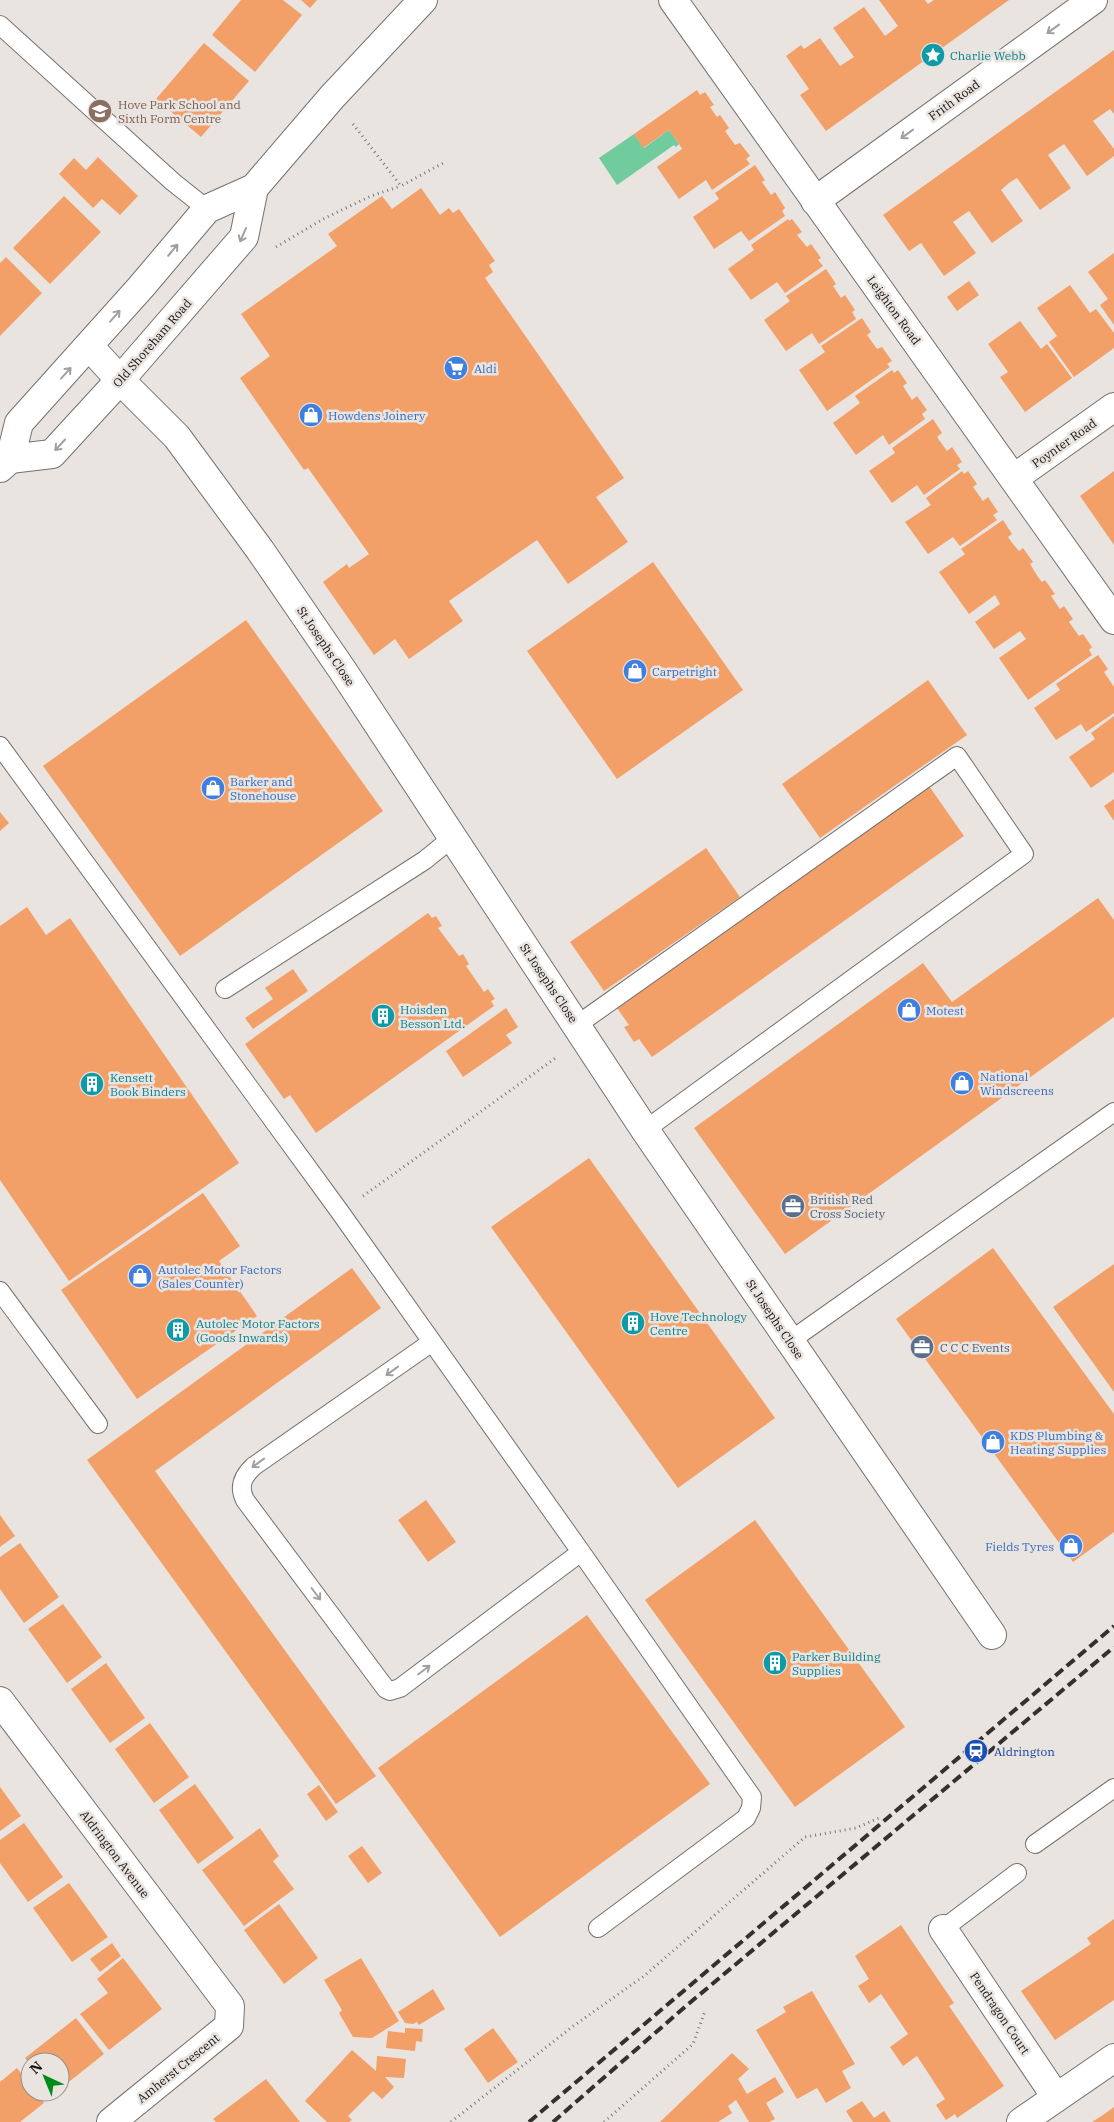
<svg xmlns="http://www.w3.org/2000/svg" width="1114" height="2122" viewBox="0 0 1114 2122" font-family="'IBM Plex Serif',serif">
  <rect width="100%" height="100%" fill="#eae4e0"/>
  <path fill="#70cc9c" d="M669 130 679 144 676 147 674 145 617 185 599 158 634 134 644 148Z"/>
  <path fill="#f29f68" d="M241 0H283L302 15 255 72 212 35Z
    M301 0H317L310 8Z
    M879 0H925L928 4 934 0H1009L826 131 800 95 809 89 786 56 801 45 804 49 820 38 840 66 854 57 833 28 848 18 864 7 885 36 898 26Z
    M204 43 249 81 201 137 156 99Z
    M1114 50V114L1110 109 1093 121 1114 149V156L1087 176 1064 144 1048 155 1071 188 1040 210 1017 178 1009 183 1001 190 1023 221 992 243 969 211 953 222 976 253 944 276 921 243 909 251 883 215Z
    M697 90 700 95 705 92 714 105 710 107 717 117 720 115 729 128 725 131 735 145 740 143 750 156 746 159 750 164 712 190 706 180 679 199 657 167 682 149 679 144 669 130 643 148 634 134Z
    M98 157 138 196 120 215 102 199 93 208 59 174 74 158 86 170Z
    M755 165 765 180 762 182 771 195 775 192 785 208 782 211 785 216 749 241 741 231 714 249 693 217 719 199 715 193Z
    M421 188 440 215 449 208 453 213 459 209 495 261 489 265 493 272 485 278 624 478 596 497 628 542 568 584 537 540 449 601 463 621 409 659 395 639 374 655 323 582 347 564 349 568 369 554 308 468 304 470 240 378 270 356 241 314 337 246 328 234 382 196 392 209Z
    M64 196 101 232 50 284 13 248Z
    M788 219 789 221 792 219 802 232 797 235 807 247 811 244 821 258 818 260 823 266 785 293 777 282 751 300 728 269 754 250 751 245Z
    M1114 253V325L1100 305 1108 299 1088 272Z
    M6 257 42 293 0 336V263Z
    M826 269 836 284 833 286 841 298 845 295 855 310 852 312 856 319 819 344 812 333 786 351 764 320 790 301 786 296Z
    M969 281 979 295 957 311 947 297Z
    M1070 285 1090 313 1096 309 1114 333V348L1074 377 1049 342 1057 336 1037 308Z
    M862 318 871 332 867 335 877 349 882 347 892 361 887 364 890 367 827 411 799 370 825 352 821 346Z
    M1020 321 1041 349 1047 344 1072 378 1025 412 1000 377 1008 372 988 344Z
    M892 370 894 373 898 370 907 383 903 386 912 400 917 396 927 410 922 414 925 419 889 445 883 435 856 455 833 423 860 403 855 396Z
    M933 419 942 433 937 437 947 451 952 447 962 462 957 465 960 469 924 495 917 485 892 503 869 471 895 453 892 448Z
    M962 471 964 474 968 471 977 484 973 487 983 501 988 497 998 512 993 515 997 520 960 546 953 537 928 554 905 522 931 505 926 498Z
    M1114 471V545L1080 496Z
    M1003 520 1012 534 1008 537 1013 544 1019 551 1023 548 1033 562 1030 564 1038 577 1042 582 1045 580 1055 594 1051 596 1060 609 1064 606 1073 619 1069 622 1079 636 1083 634 1092 647 1089 650 1092 655 1028 700 999 658 1026 639 1020 631 994 649 975 622 1000 604 995 595 969 614 939 572 965 554 961 549Z
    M653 562 743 690 617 779 527 651Z
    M246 620 383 811 180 956 43 766Z
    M1098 655 1108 669 1104 672 1114 687V713L1086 732 1081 724 1056 740 1034 708 1060 690 1056 684Z
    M928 680 967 735 820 838 782 784Z
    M1114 716V772L1091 788 1069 757 1095 739 1091 733Z
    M929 786 964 836 652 1057 639 1039 634 1042 624 1027 629 1025 617 1008Z
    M1114 799V821L1104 806Z
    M0 812 9 823 0 831Z
    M706 848 740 897 604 991 570 942Z
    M1098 898 1114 920V1017L785 1254 694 1128 923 963 952 1002Z
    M27 907 46 935 70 918 239 1163 69 1281 0 1180V926Z
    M428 913 432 918 436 916 442 926 438 928 459 956 463 954 469 964 466 966 484 992 488 989 495 999 491 1001 494 1006 316 1133 290 1095 284 1099 245 1044Z
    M293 969 308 991 253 1029 245 1018 273 999 265 988Z
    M506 1008 518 1027 506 1035 512 1043 463 1077 446 1051Z
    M589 1158 775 1418 678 1488 491 1227Z
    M203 1193 240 1246 219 1261 257 1316 137 1399 61 1290Z
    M993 1248 1114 1414V1532L1073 1562 896 1319Z
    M1114 1264V1392L1053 1307Z
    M352 1268 381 1308 155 1471 376 1776 336 1804 87 1460Z
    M426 1500 456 1542 428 1562 398 1520Z
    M0 1515 15 1536 0 1547Z
    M755 1520 905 1727 795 1807 645 1600Z
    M20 1543 59 1597 24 1623 0 1589V1557Z
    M63 1604 102 1657 67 1683 28 1629Z
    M587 1615 710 1784 500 1937 378 1768Z
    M106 1663 145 1718 110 1743 71 1689Z
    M150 1723 189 1777 154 1803 115 1749Z
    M195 1784 234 1838 198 1864 159 1810Z
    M319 1785 338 1812 326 1821 307 1794Z
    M0 1787 21 1816 0 1831Z
    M24 1823 63 1877 28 1902 0 1863V1840Z
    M260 1828 279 1856 273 1861 294 1889 244 1926 202 1870Z
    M362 1846 382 1873 368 1883 348 1856Z
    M69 1883 108 1937 72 1962 33 1908Z
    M279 1904 318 1958 284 1984 244 1930Z
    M1114 1919V2000L1055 2040 1021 1991 1091 1944 1087 1938Z
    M901 1925 954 2003 949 2006 1004 2086 957 2118 955 2114 946 2120 936 2105 945 2099 917 2056 903 2066 890 2047 908 2034 881 1994 869 2003 858 1986 869 1979 855 1956Z
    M112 1943 121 1956 100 1972 90 1959Z
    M123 1958 162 2009 109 2050 80 2014 108 1993 97 1979Z
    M361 1958 399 2021 372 2038 353 2037 339 2013 342 2010 324 1980Z
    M433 1989 445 2009 419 2025 417 2022 413 2024 405 2023 398 2012Z
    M812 1991 855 2064 842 2071 851 2088 826 2103 817 2088 797 2099 756 2030 786 2012 783 2007Z
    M76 2018 104 2054 60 2089V2062H30V2065L25 2058Z
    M405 2028 423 2029 422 2042 416 2041 415 2051 386 2048 388 2031 405 2033Z
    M493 2028 518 2062 488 2083 464 2049Z
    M352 2050 376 2071 377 2056 406 2059 404 2078 385 2077 394 2087 382 2099 373 2091 348 2116 352 2120 349 2122H327L305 2101Z
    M732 2053 749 2069 738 2079 747 2094 775 2077 784 2092 766 2103 775 2119 769 2122H749L736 2100 728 2106 732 2113 718 2122H660Z
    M17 2068 30 2085V2092H36L44 2103 20 2122H0V2082Z
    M266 2079 300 2122H216L213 2119Z
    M862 2101 874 2118 884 2111 891 2122H853L846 2111Z
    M1114 2107V2122H1092L1103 2115Z"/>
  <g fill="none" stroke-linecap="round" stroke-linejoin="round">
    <g stroke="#76716e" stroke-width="20">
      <path id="lane" d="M0 25 173 182 207 209
        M0 746 340 1212 581 1552 752 1797 751 1808 746 1818 598 1928
        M225 989 425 860 452 838
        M577 1025 957 756 1024 854 645 1130
        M0 1291 98 1424
        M790 1341 1114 1112
        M432 1342 254 1466C243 1476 238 1486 245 1500L386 1689 390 1691 400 1688 581 1552
        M1035 1844 1114 1788
        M943 1929 1017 1873"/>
    </g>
    <g stroke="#76716e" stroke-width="30">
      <path id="street" d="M673 0 1114 620
        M815 201 1093 0
        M89 346 120 380 177 437 260 550 343 671 645 1130 992 1635
        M1014 478 1114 407
        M0 1701 230 2006 229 2026 111 2122
        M943 1929 1056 2097
        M1021 2122 1114 2058"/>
    </g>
    <g stroke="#76716e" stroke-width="30">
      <path id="primary" d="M10 459 52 454 120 380 244 237 254 188
        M0 468 10 459 19 423 141 287 207 209 254 188 332 97 423 0"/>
    </g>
    <path stroke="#7c7875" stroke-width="3" stroke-dasharray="1 4" stroke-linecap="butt" d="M353 124 401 186 445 162
      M276 247 325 218 371 196 401 186
      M363 1196 557 1057
      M451 2122 572 2027 644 1976 805 1837 856 1828 879 1818
      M604 2122 693 2044 705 2011"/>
    <use href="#lane" stroke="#fff" stroke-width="18"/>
    <use href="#street" stroke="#fff" stroke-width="28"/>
    <use href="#primary" stroke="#fff" stroke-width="28"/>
    <path stroke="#33302e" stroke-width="4" stroke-dasharray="10 5" stroke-linecap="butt" d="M529 2122 1114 1626
      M553 2122 686 2006 1114 1647"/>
  </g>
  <defs><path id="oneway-shaft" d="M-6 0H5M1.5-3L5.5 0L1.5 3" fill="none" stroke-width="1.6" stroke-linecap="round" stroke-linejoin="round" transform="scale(1.25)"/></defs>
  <g stroke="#a1a09f">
    <use href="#oneway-shaft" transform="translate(1053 29) rotate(144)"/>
    <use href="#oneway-shaft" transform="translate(907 134) rotate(144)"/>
    <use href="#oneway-shaft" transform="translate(243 235) rotate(114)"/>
    <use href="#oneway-shaft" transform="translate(173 250) rotate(-50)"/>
    <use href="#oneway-shaft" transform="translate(115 316) rotate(-49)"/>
    <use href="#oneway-shaft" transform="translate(66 373) rotate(-48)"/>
    <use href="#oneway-shaft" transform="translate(60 445) rotate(133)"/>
    <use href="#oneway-shaft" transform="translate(392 1371) rotate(144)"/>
    <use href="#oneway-shaft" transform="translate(258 1463) rotate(144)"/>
    <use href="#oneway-shaft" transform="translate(316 1594) rotate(53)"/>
    <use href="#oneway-shaft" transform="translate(424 1670) rotate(-37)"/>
  </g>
  <defs>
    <g id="sight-disc" transform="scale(1.25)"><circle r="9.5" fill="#0f9aa8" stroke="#eae4e0"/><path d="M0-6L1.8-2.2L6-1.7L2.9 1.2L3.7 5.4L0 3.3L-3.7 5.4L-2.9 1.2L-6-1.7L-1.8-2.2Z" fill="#fff"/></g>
    <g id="school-disc" transform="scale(1.25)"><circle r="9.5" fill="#8d6e63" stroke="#eae4e0"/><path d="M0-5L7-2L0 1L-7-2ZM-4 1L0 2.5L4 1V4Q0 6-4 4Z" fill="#fff"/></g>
    <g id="supermarket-disc" transform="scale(1.25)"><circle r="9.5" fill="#3f7fe0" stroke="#eae4e0"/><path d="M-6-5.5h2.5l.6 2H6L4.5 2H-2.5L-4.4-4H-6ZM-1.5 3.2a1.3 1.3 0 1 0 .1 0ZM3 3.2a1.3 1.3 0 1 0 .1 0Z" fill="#fff"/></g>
    <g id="shop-disc" transform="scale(1.25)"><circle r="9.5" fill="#3f7fe0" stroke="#eae4e0"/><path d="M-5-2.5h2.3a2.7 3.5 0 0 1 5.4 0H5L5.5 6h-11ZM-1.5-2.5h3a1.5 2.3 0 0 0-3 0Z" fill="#fff"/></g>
    <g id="building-disc" transform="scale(1.25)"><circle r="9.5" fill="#0f9aa8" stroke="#eae4e0"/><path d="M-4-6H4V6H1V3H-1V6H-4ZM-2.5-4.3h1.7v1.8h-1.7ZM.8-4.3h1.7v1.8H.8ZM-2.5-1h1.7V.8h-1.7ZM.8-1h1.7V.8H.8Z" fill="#fff"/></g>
    <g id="office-disc" transform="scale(1.25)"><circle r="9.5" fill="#5c6f8a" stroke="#eae4e0"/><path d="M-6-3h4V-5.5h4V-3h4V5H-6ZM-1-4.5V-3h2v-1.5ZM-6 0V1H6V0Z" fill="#fff"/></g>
    <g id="station-disc" transform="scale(1.25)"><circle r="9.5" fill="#1a4fb4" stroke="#eae4e0"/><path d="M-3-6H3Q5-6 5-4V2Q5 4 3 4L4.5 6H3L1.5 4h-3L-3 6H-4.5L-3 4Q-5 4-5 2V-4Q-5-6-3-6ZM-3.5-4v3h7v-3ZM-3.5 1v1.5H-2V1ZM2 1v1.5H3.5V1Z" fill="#fff"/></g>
  </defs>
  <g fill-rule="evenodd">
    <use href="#sight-disc" x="933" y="55"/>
    <use href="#school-disc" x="100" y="111"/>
    <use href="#supermarket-disc" x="456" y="368"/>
    <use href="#shop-disc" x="311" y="415"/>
    <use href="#shop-disc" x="635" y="671"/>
    <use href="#shop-disc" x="213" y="788"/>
    <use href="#shop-disc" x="909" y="1010"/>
    <use href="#building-disc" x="383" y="1016"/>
    <use href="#shop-disc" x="962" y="1083"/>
    <use href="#building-disc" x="92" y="1084"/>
    <use href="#office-disc" x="793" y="1206"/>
    <use href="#shop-disc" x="140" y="1276"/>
    <use href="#building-disc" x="633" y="1323"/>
    <use href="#building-disc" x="178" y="1330"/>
    <use href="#office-disc" x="922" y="1347"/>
    <use href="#shop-disc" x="993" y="1442"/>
    <use href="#shop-disc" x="1071" y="1546"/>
    <use href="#building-disc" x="775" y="1663"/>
    <use href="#station-disc" x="976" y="1751"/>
  </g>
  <g text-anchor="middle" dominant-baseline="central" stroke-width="5" stroke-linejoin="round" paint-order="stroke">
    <g font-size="12" fill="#0d838f" stroke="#eae4e0" text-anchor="start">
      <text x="950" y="55">Charlie Webb</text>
      <text x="400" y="1009">Hoisden<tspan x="400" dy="14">Besson Ltd.</tspan></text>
      <text x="110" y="1077">Kensett<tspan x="110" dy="14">Book Binders</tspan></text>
      <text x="650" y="1316">Hove Technology<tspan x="650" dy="14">Centre</tspan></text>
      <text x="196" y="1323">Autolec Motor Factors<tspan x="196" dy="14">(Goods Inwards)</tspan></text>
      <text x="792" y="1656">Parker Building<tspan x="792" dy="14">Supplies</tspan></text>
    </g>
    <g font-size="12" fill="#13110f" stroke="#eae4e0">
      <text transform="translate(954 100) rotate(-36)">Frith Road</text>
      <text transform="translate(894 310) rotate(54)">Leighton Road</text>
      <text transform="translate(152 343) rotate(-49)">Old Shoreham Road</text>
      <text transform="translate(1064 443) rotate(-35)">Poynter Road</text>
      <text transform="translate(326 646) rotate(56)">St Josephs Close</text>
      <text transform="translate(549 983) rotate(56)">St Josephs Close</text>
      <text transform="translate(775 1319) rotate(56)">St Josephs Close</text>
      <text transform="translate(115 1854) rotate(53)">Aldrington Avenue</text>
      <text transform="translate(1000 2013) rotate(56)">Pendragon Court</text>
      <text transform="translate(178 2068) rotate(-39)">Amherst Crescent</text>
    </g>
    <g font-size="12" fill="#785e54" stroke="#eae4e0" text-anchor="start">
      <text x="118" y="104">Hove Park School and<tspan x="118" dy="14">Sixth Form Centre</tspan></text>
    </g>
    <g font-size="12" fill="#366cbe" stroke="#eae4e0" text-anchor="start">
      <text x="474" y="368">Aldi</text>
      <text x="328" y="415">Howdens Joinery</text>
      <text x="652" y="671">Carpetright</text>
      <text x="230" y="781">Barker and<tspan x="230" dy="14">Stonehouse</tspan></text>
      <text x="926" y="1010">Motest</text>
      <text x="980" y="1076">National<tspan x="980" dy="14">Windscreens</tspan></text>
      <text x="158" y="1269">Autolec Motor Factors<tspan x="158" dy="14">(Sales Counter)</tspan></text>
      <text x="1010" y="1435">KDS Plumbing &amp;<tspan x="1010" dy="14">Heating Supplies</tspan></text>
      <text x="1054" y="1546" text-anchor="end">Fields Tyres</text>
    </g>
    <g font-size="12" fill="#4e5e75" stroke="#eae4e0" text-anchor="start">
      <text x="810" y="1199">British Red<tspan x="810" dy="14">Cross Society</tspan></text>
      <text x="940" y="1347">C C C Events</text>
    </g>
    <g font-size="12" fill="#164399" stroke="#eae4e0" text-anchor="start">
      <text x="994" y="1751">Aldrington</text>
    </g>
  </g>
  <g transform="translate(45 2077) rotate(316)"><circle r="24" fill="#eae4e0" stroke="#94908c"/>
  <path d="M0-4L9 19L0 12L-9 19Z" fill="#008a17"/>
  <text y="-8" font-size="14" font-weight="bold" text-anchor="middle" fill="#13110f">N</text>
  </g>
</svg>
